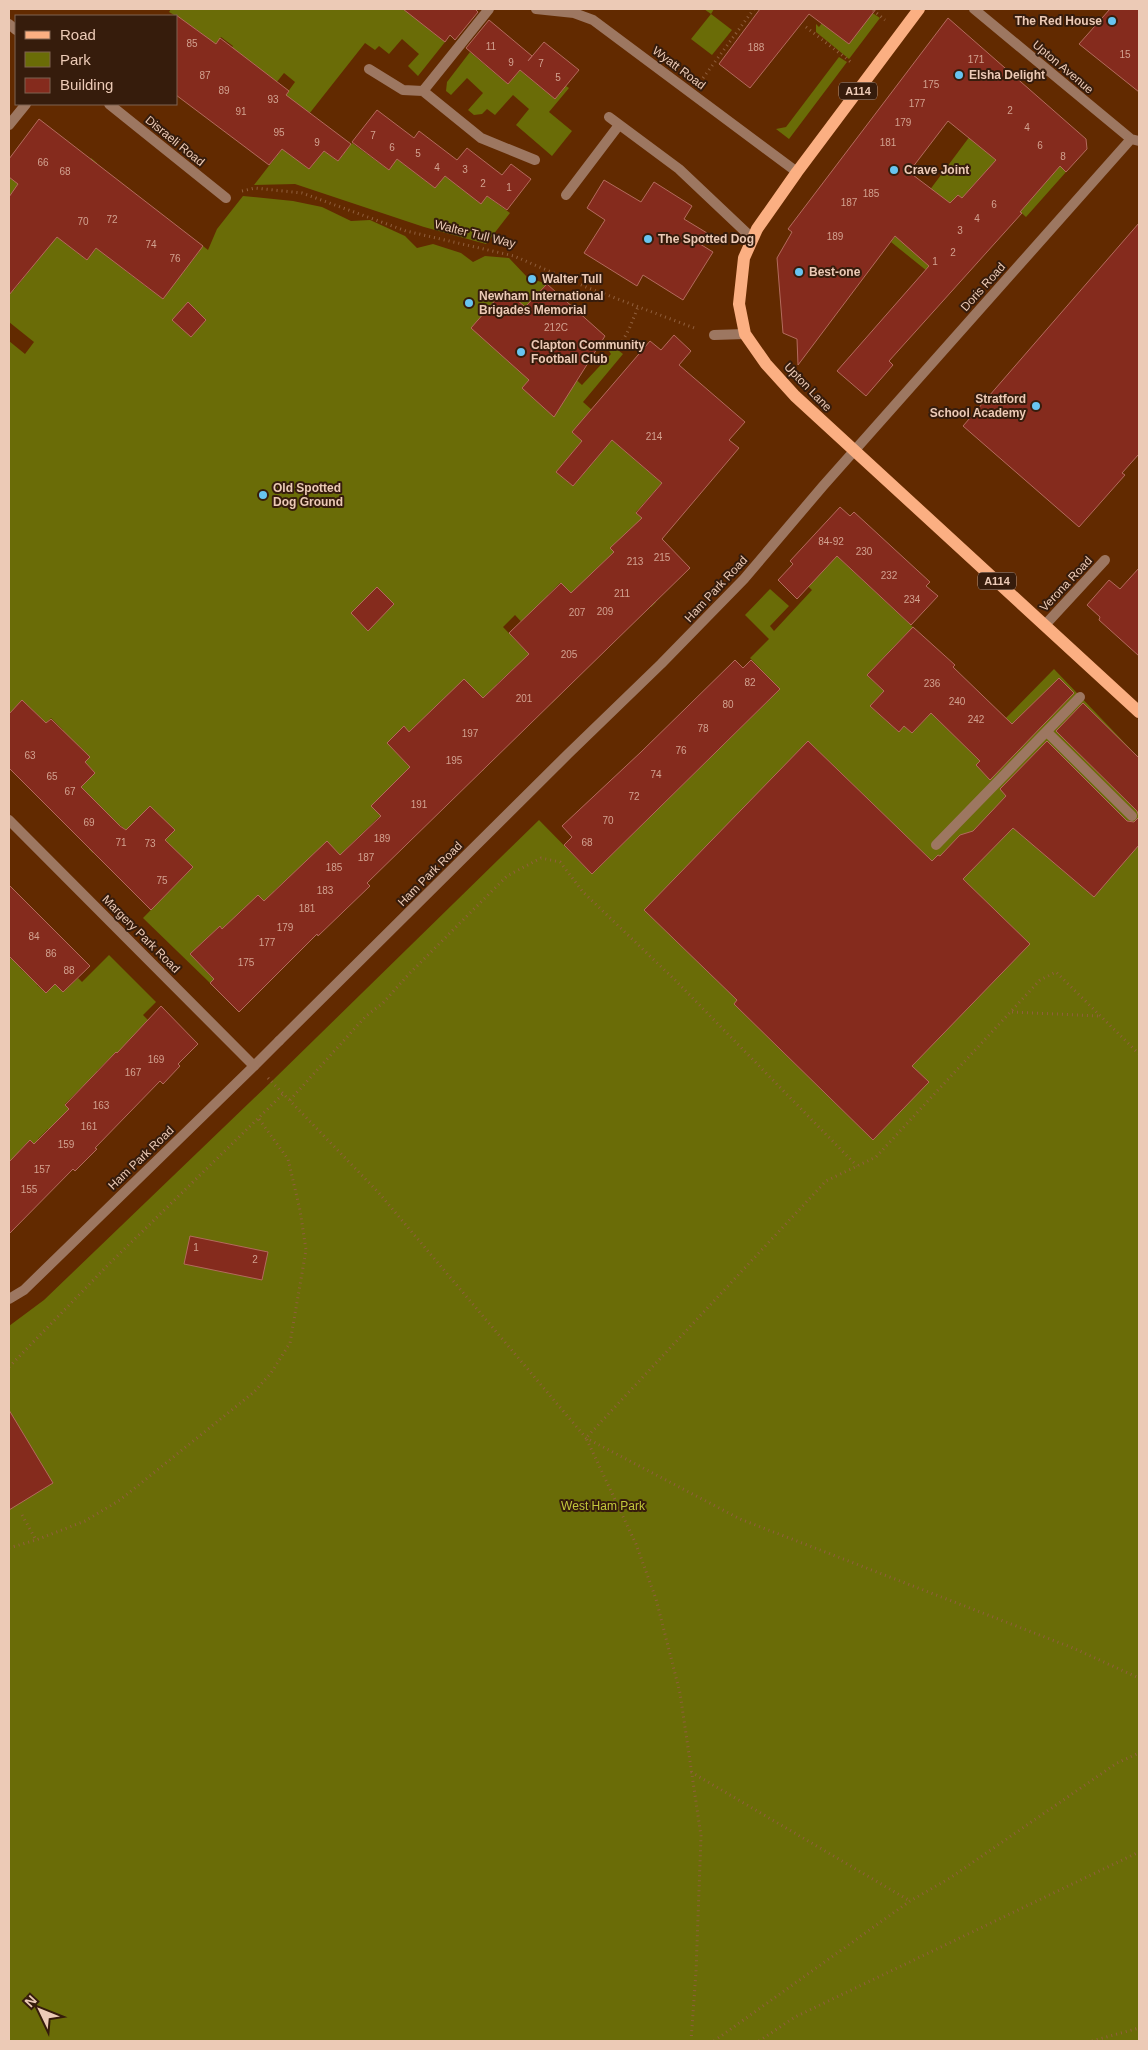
<svg xmlns="http://www.w3.org/2000/svg" width="1148" height="2050" viewBox="0 0 1148 2050" font-family="Helvetica,sans-serif">
  <rect width="100%" height="100%" fill="#622a00"/>
  <path fill="#6a6c07" d="M171 9H404L445 42 418 76 408 66 419 54 402 39 389 54 379 46 375 50 365 43 294 133 271 115 295 82 284 73 276 83 239 53 214 72 233 46 221 37 200 64 204 36 196 29 178 52 176 16 169 12Z
    M704 9H714L711 14 732 30 712 55 691 39 711 14Z
    M871 12 880 18 849 59 816 32V24L819 27 822 23 849 44Z
    M470 52 508 84 520 70 555 99 566 86 569 88 549 112 572 131 552 156 516 125 529 109 513 95 495 115 487 109 482 114 474 115 468 110 483 93 467 78 451 95 446 91 447 82Z
    M839 57 847 62 789 139 776 129 786 127Z
    M1014 77 1038 191 1060 166 1066 172 1026 217 981 177 962 198 958 195 934 220 930 267 927 271 891 242Z
    M289 140 294 157 309 169 324 151 338 161 352 143 389 170 397 159 435 188 445 176 481 203 487 196 510 213 486 244 424 227 295 184 254 185Z
    M91 158 97 163 73 194 59 238 87 260 114 226 143 250 126 271 152 291 168 269 179 277 203 246 208 250 217 229 243 196 293 201 322 207 351 221 370 220 405 236 417 248 433 244 461 253 473 262 485 256 509 258 527 277 547 284 525 307 571 375 582 385 611 354 609 351 613 346 623 354 583 402 592 410 573 433 582 441 556 472 573 486 612 440 662 483 636 512 664 536 662 539 652 529 635 573 632 576 656 602 651 607 605 561 572 594 560 583 548 595 580 629H528L515 615 503 627 541 666 537 670 561 694 552 703 524 674 511 671 497 684 493 705 521 733 519 735 491 706 456 741 484 770 482 771 454 742 414 737 403 727 387 743 419 776 404 840 402 841 379 817 344 851 367 883 326 842 297 870 305 896 288 878 274 891 316 934 244 951 220 926 190 954 214 979 210 983 143 918 192 868 151 855 174 830H126L120 825 93 853 89 849 116 822 81 787 95 773 85 762 90 757 79 746 41 751 63 730 51 718 28 742 43 720 22 700 9 714V341L25 354 34 342 9 322V286L14 290 32 267 9 248V177L12 179 34 164 12 193 36 212 67 189Z
    M835 554 913 627 867 675 884 691 870 706 899 732 904 726 912 733 925 719 902 670 935 717 946 727 1003 721 1054 669 1139 758V2041H9V1326L44 1300 272 1081 539 820 592 874 780 689 750 658 769 639 745 615 770 589 789 606 770 626 774 631 812 590 799 578Z
    M21 950 30 958 20 968 29 976 38 967 46 975 37 985 46 993 55 984 63 992 78 978 82 982 109 955 156 1002 143 1015 158 1030 125 1061 116 1052 97 1071 107 1081 83 1086 65 1104 74 1114 53 1134 48 1129 38 1139 63 1172 30 1140 19 1151 28 1160 14 1173 9 1167V956L11 959Z"/>
  <path fill="#852b1d" stroke="#b36b5d" fill-rule="evenodd" d="M403 9H475L478 12 455 40 450 35 445 42Z
    M760 9H876L849 44 809 14 750 88 719 64Z
    M1110 9H1139V92L1079 44Z
    M176 15 216 44 220 38 289 91 286 95 351 144 338 161 324 151 309 169 282 149 269 165 176 95Z
    M948 18 1086 139 1087 149 1066 172 1060 166 1020 212 1022 213 889 361 893 365 866 396 837 371 929 266 895 236 798 365 797 339 783 333 777 258 792 232 788 229ZM948 121 996 160 962 198 958 195 950 203 909 172Z
    M489 20 532 56 528 61 544 42 579 70 555 99 520 70 508 84 466 48Z
    M377 110 414 138 419 131 457 160 467 148 502 175 511 164 531 179 507 210 487 196 481 204 445 176 435 188 397 159 389 170 352 142Z
    M39 119 203 246 163 299 96 248 87 260 57 237 9 295V197L18 184 9 177V159Z
    M604 180 641 202 654 182 692 206 684 219 707 233 700 244 713 252 683 300 643 275 637 286 584 253 605 220 587 208Z
    M1139 223V454L1122 473 1125 475 1079 527 963 426Z
    M547 284 605 336 554 417 522 388 529 380 471 328 505 289 525 307Z
    M188 302 206 320 191 337 172 320Z
    M674 335 691 351 679 365 745 422 729 440 739 448 662 539 690 568 367 883 370 886 318 936 317 934 239 1012 210 983 214 979 190 954 220 926 222 929 258 895 264 901 327 841 340 855 381 816 371 806 410 767 387 743 404 726 409 732 464 679 483 698 529 654 509 633 561 583 571 593 614 552 610 548 642 518 636 513 662 483 612 440 573 486 556 472 582 441 572 432 650 341 661 350Z
    M840 507 850 516 854 512 930 582 926 586 938 596 911 625 837 556 797 599 778 580 793 564 790 561Z
    M1139 568V656L1099 620 1100 617 1087 605 1109 580 1120 589Z
    M377 587 394 604 368 631 351 613Z
    M913 627 955 665 953 667 1012 724 1059 678 1074 693 990 780 976 765 980 761 931 713 912 733 904 726 899 732 870 706 884 691 867 675Z
    M735 660 743 668 751 660 780 689 592 874 564 845 572 837 562 826 641 752Z
    M22 700 46 723 51 719 90 757 85 762 95 773 81 787 120 826 126 830 150 806 175 830 165 840 193 867 151 910 9 768V714Z
    M1083 703 1139 758V845L1094 897 1013 828 963 879 1030 944 912 1066 929 1082 873 1140 734 1004 737 1000 644 910 808 741 932 861 938 855 940 856 960 835 973 831 1006 796 1000 789 1047 741 1127 821 1134 822 1139 817 1137 811 1056 731Z
    M9 885 90 966 63 992 55 984 46 993 9 956Z
    M161 1006 198 1044 178 1064 180 1066 163 1084 160 1081 95 1148 97 1149 75 1171 73 1169 9 1234V1162L30 1140 34 1144 69 1109 65 1105 116 1052 117 1053Z
    M190 1236 268 1252 262 1280 184 1264Z
    M9 1410 53 1483 9 1510Z"/>
  <g fill="none" stroke-linecap="round" stroke-linejoin="round">
    <path stroke="#905f3c" stroke-width="3" stroke-dasharray="1 4" stroke-linecap="butt" d="M873 10 885 20
      M806 27 852 63
      M703 78 754 9
      M242 191 255 188 302 193 406 231 514 256 586 287 697 329
      M618 350 630 327 638 307
      M1012 1012 1099 1016
      M268 1078 378 1192 586 1438 740 1519 1073 1648 1139 1678
      M290 1100 366 1016 383 1003 408 975 507 876 541 858 560 862 583 892 675 980 857 1166
      M9 1367 107 1266 284 1093
      M22 1515 36 1540
      M9 1548 36 1540 85 1521 120 1500 254 1392 271 1373 290 1343 306 1250 300 1210 288 1159 259 1119
      M691 1772 910 1901
      M691 2041 696 1972 701 1836 680 1693 656 1599 636 1544 586 1438 826 1181 876 1157 1040 980 1056 972 1139 1054
      M714 2041 910 1901 950 1878 1117 1763 1139 1753
      M759 2041 795 2017 1139 1852
      M1092 2041 1139 2028"/>
    <path stroke="#9d7761" stroke-width="10" d="M609 117 679 169 753 239
      M566 195 619 125
      M714 335 745 334
      M1047 732 1132 816
      M936 845 1080 697
      M254 1066 279 1041"/>
    <path stroke="#9d7761" stroke-width="10" d="M536 9 574 13 593 20 797 172
      M974 9 1131 139 1139 141
      M9 24 16 30
      M369 69 403 90 423 91 481 138 535 160
      M423 91 489 9
      M109 104 226 198
      M9 125 26 104
      M1045 625 1105 560
      M9 820 254 1066 24 1290 9 1299
      M279 1041 568 754 661 664 744 579 823 486 1131 139"/>
    <path stroke="#fbaf82" stroke-width="12" d="M919 9 797 172 757 229 744 258 739 304 745 334 766 364 795 396 1139 712"/>
  </g>
  <g fill="#68c4f0" stroke="#361c0c" stroke-width="2">
    <circle cx="1112" cy="21" r="5"/>
    <circle cx="959" cy="75" r="5"/>
    <circle cx="894" cy="170" r="5"/>
    <circle cx="648" cy="239" r="5"/>
    <circle cx="799" cy="272" r="5"/>
    <circle cx="532" cy="279" r="5"/>
    <circle cx="469" cy="303" r="5"/>
    <circle cx="521" cy="352" r="5"/>
    <circle cx="1036" cy="406" r="5"/>
    <circle cx="263" cy="495" r="5"/>
  </g>
  <g text-anchor="middle" dominant-baseline="central" stroke-width="4" stroke-linejoin="round" paint-order="stroke">
    <g font-size="10" fill="#d2a290">
      <text x="192" y="43">85</text>
      <text x="491" y="46">11</text>
      <text x="756" y="47">188</text>
      <text x="1125" y="54">15</text>
      <text x="976" y="59">171</text>
      <text x="511" y="62">9</text>
      <text x="541" y="63">7</text>
      <text x="205" y="75">87</text>
      <text x="558" y="77">5</text>
      <text x="931" y="84">175</text>
      <text x="224" y="90">89</text>
      <text x="273" y="99">93</text>
      <text x="917" y="103">177</text>
      <text x="1010" y="110">2</text>
      <text x="241" y="111">91</text>
      <text x="903" y="122">179</text>
      <text x="1027" y="127">4</text>
      <text x="279" y="132">95</text>
      <text x="373" y="135">7</text>
      <text x="317" y="142">9</text>
      <text x="888" y="142">181</text>
      <text x="1040" y="145">6</text>
      <text x="392" y="147">6</text>
      <text x="418" y="153">5</text>
      <text x="1063" y="156">8</text>
      <text x="43" y="162">66</text>
      <text x="437" y="167">4</text>
      <text x="465" y="169">3</text>
      <text x="65" y="171">68</text>
      <text x="483" y="183">2</text>
      <text x="509" y="187">1</text>
      <text x="871" y="193">185</text>
      <text x="849" y="202">187</text>
      <text x="994" y="204">6</text>
      <text x="977" y="218">4</text>
      <text x="112" y="219">72</text>
      <text x="83" y="221">70</text>
      <text x="960" y="230">3</text>
      <text x="835" y="236">189</text>
      <text x="151" y="244">74</text>
      <text x="953" y="252">2</text>
      <text x="175" y="258">76</text>
      <text x="935" y="261">1</text>
      <text x="556" y="327">212C</text>
      <text x="654" y="436">214</text>
      <text x="831" y="541">84-92</text>
      <text x="864" y="551">230</text>
      <text x="662" y="557">215</text>
      <text x="635" y="561">213</text>
      <text x="889" y="575">232</text>
      <text x="622" y="593">211</text>
      <text x="912" y="599">234</text>
      <text x="605" y="611">209</text>
      <text x="577" y="612">207</text>
      <text x="569" y="654">205</text>
      <text x="750" y="682">82</text>
      <text x="932" y="683">236</text>
      <text x="524" y="698">201</text>
      <text x="957" y="701">240</text>
      <text x="728" y="704">80</text>
      <text x="976" y="719">242</text>
      <text x="703" y="728">78</text>
      <text x="470" y="733">197</text>
      <text x="681" y="750">76</text>
      <text x="30" y="755">63</text>
      <text x="454" y="760">195</text>
      <text x="656" y="774">74</text>
      <text x="52" y="776">65</text>
      <text x="70" y="791">67</text>
      <text x="634" y="796">72</text>
      <text x="419" y="804">191</text>
      <text x="608" y="820">70</text>
      <text x="89" y="822">69</text>
      <text x="382" y="838">189</text>
      <text x="121" y="842">71</text>
      <text x="587" y="842">68</text>
      <text x="150" y="843">73</text>
      <text x="366" y="857">187</text>
      <text x="334" y="867">185</text>
      <text x="162" y="880">75</text>
      <text x="325" y="890">183</text>
      <text x="307" y="908">181</text>
      <text x="285" y="927">179</text>
      <text x="34" y="936">84</text>
      <text x="267" y="942">177</text>
      <text x="51" y="953">86</text>
      <text x="246" y="962">175</text>
      <text x="69" y="970">88</text>
      <text x="156" y="1059">169</text>
      <text x="133" y="1072">167</text>
      <text x="101" y="1105">163</text>
      <text x="89" y="1126">161</text>
      <text x="66" y="1144">159</text>
      <text x="42" y="1169">157</text>
      <text x="29" y="1189">155</text>
      <text x="196" y="1247">1</text>
      <text x="255" y="1259">2</text>
    </g>
    <g fill="#361c0c" stroke="#b59683" stroke-width="1">
      <rect x="839" y="82.5" width="38" height="17" rx="4"/>
      <rect x="978" y="572.5" width="38" height="17" rx="4"/>
    </g>
    <g font-size="11" font-weight="bold" fill="#eccab6">
      <text x="858" y="91">A114</text>
      <text x="997" y="581">A114</text>
    </g>
    <g font-size="12" font-weight="bold" fill="#eccab6" stroke="#361c0c" text-anchor="start">
      <text x="1102" y="21" text-anchor="end">The Red House</text>
      <text x="969" y="75">Elsha Delight</text>
      <text x="904" y="170">Crave Joint</text>
      <text x="658" y="239">The Spotted Dog</text>
      <text x="809" y="272">Best-one</text>
      <text x="542" y="279">Walter Tull</text>
      <text x="479" y="296">Newham International<tspan x="479" dy="14">Brigades Memorial</tspan></text>
      <text x="531" y="345">Clapton Community<tspan x="531" dy="14">Football Club</tspan></text>
      <text x="1026" y="399" text-anchor="end">Stratford<tspan x="1026" dy="14">School Academy</tspan></text>
      <text x="273" y="488">Old Spotted<tspan x="273" dy="14">Dog Ground</tspan></text>
    </g>
    <g font-size="12" fill="#eccab6" stroke="#361c0c">
      <text transform="translate(1063 67) rotate(40)">Upton Avenue</text>
      <text transform="translate(679 68) rotate(37)">Wyatt Road</text>
      <text transform="translate(175 141) rotate(39)">Disraeli Road</text>
      <text transform="translate(475 234) rotate(14)">Walter Tull Way</text>
      <text transform="translate(983 287) rotate(-48)">Doris Road</text>
      <text transform="translate(808 387) rotate(46)">Upton Lane</text>
      <text transform="translate(1066 584) rotate(-47)">Verona Road</text>
      <text transform="translate(716 589) rotate(-47)">Ham Park Road</text>
      <text transform="translate(430 874) rotate(-45)">Ham Park Road</text>
      <text transform="translate(141 934) rotate(45)">Margery Park Road</text>
      <text transform="translate(141 1158) rotate(-44)">Ham Park Road</text>
    </g>
    <g font-size="12" fill="#c3c73b" stroke="#361c0c">
      <text x="603" y="1506">West Ham Park</text>
    </g>
  </g>
  <rect width="1148" height="2050" fill="none" stroke="#eccab6" stroke-width="20"/>
  <rect x="15" y="15" width="162" height="90" fill="#361c0c" stroke="#7f6250"/>
  <rect x="25" y="31" width="25" height="8" fill="#fbaf82" stroke="#7f6250"/>
  <text x="60" y="40" font-size="15" fill="#eccab6">Road</text>
  <rect x="25" y="52" width="25" height="15" fill="#6a6c07" stroke="#7f6250"/>
  <text x="60" y="65" font-size="15" fill="#eccab6">Park</text>
  <rect x="25" y="78" width="25" height="15" fill="#852b1d" stroke="#7f6250"/>
  <text x="60" y="90" font-size="15" fill="#eccab6">Building</text>
  <g transform="translate(40 2010) rotate(313)" stroke="#361c0c" stroke-width="4" paint-order="stroke">
  <path d="M0-4L9 19L0 12L-9 19Z" fill="#eccab6"/>
  <text y="-8" font-size="14" font-weight="bold" text-anchor="middle" fill="#eccab6">N</text>
  </g>
</svg>
